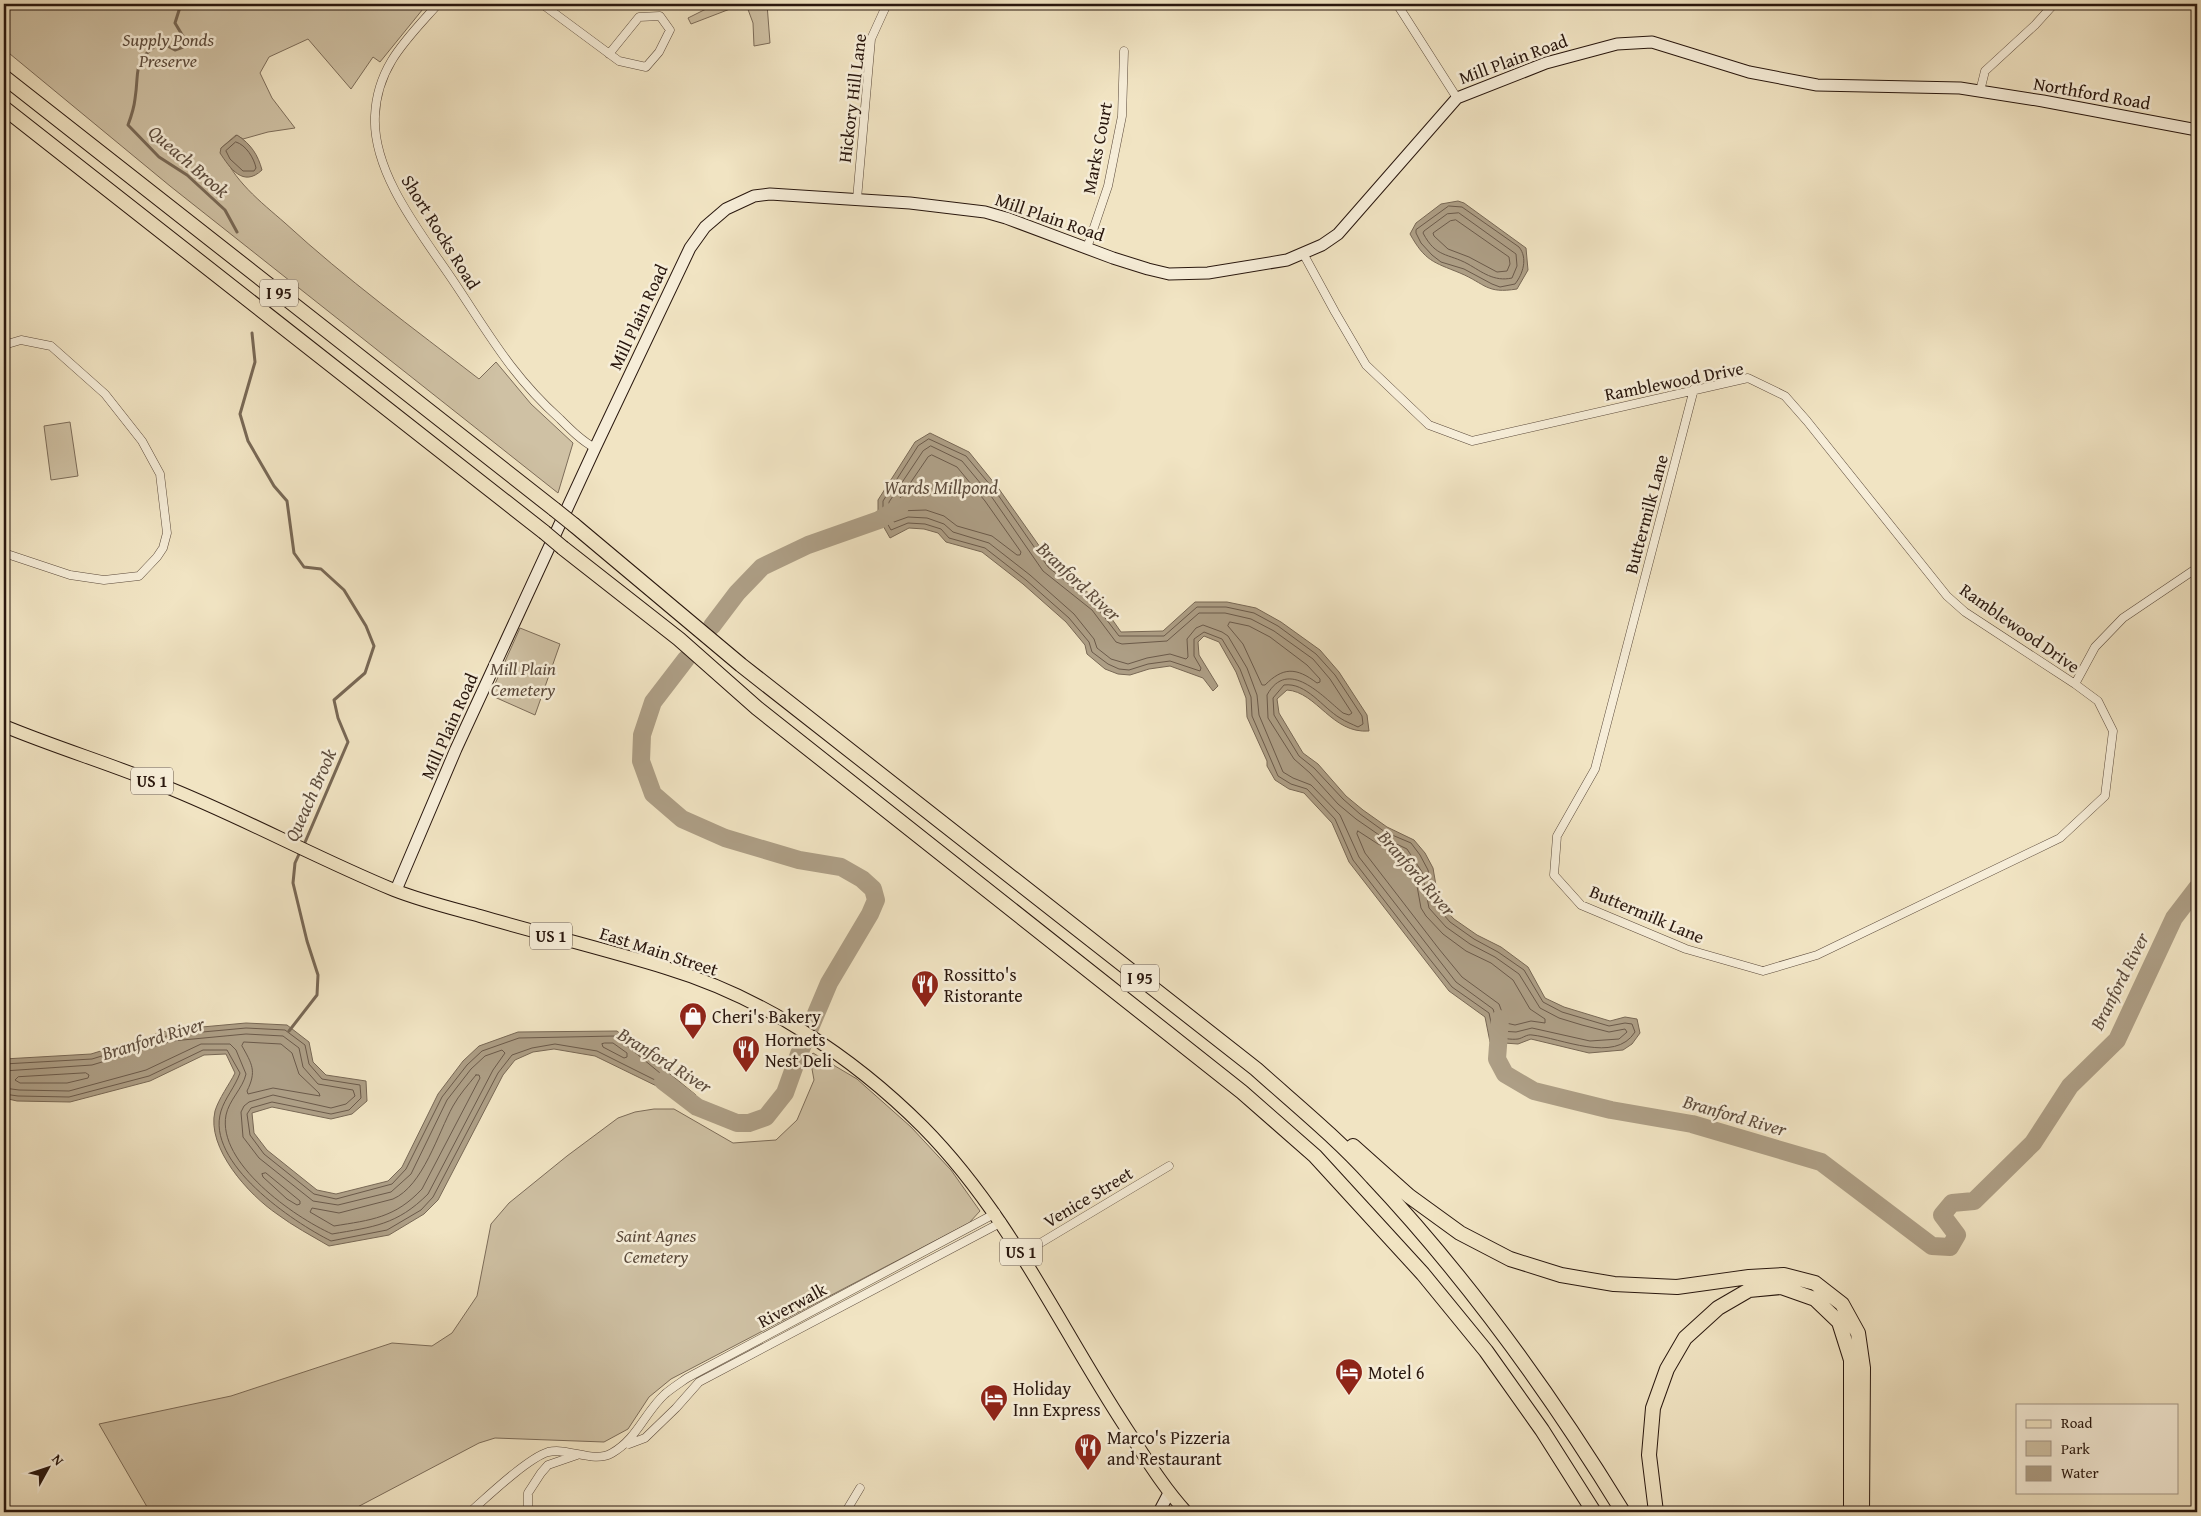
<svg xmlns="http://www.w3.org/2000/svg" width="2201" height="1516" viewBox="0 0 2201 1516" font-family="'Gentium Book Plus',serif">
  <rect width="100%" height="100%" fill="#f1e4c3"/>
  <filter id="stains"><feTurbulence type="fractalNoise" baseFrequency=".004" numOctaves="4"/><feColorMatrix values="0 0 0 0 .2 0 0 0 0 .09 0 0 0 0 .02 0 0 0 .5 -.17"/></filter>
  <radialGradient id="worn" r=".72"><stop offset=".6" stop-color="#630" stop-opacity="0"/><stop offset="1" stop-color="#630" stop-opacity=".3"/></radialGradient>
  <path fill="#cfc1a4" stroke="#7c6c59" d="M4 4H427L380 62 373 57 351 89 308 39 269 57 260 73 272 98 295 128 268 132 243 139 236 135 221 148C232 180 261 202 285 223 346 279 413 328 479 379L496 362 531 404 573 443 558 493 170 186 4 49Z
    M716 4H743L691 24 688 18Z
    M746 4H767L770 43 754 46 753 23Z
    M70 422 78 476 51 480 44 426Z
    M520 628 560 644 535 715 490 695Z
    M813 1053 857 1079 911 1127 951 1170 980 1211 969 1223 671 1379 649 1397 628 1429 604 1442 495 1438 479 1443 348 1512H150L99 1424 231 1396 392 1343 432 1346 452 1333 477 1296 491 1224 509 1203 567 1156 618 1118 635 1112 654 1109H674L733 1143 776 1140 797 1120 814 1080 810 1058Z"/>
  <path fill="#ad9e85" stroke="#786855" d="M237 135C251 144 258 155 262 170 243 188 230 168 220 153L221 148Z
    M1458 201 1464 203 1526 248 1528 270 1517 289C1486 294 1486 284 1460 273 1433 262 1425 261 1410 234L1416 223 1441 204Z
    M930 433 969 452 999 489 1052 564 1100 602 1121 632 1163 631 1195 602H1227L1256 608 1281 622 1320 650 1339 672 1367 715 1369 731C1332 734 1317 692 1287 690L1277 699 1279 713 1303 753 1318 764 1346 796 1363 810 1387 827 1414 840 1425 853 1433 868 1439 903 1454 919 1477 935 1501 947 1528 967 1545 998 1564 1007 1610 1021 1625 1017 1637 1019 1640 1033 1632 1044 1623 1050 1589 1053 1531 1039 1518 1044 1490 1042 1485 1017 1449 991 1349 862 1332 823 1304 793 1289 789 1275 780 1267 766V761L1247 717 1246 698 1236 672 1219 642 1204 636 1198 642 1199 655 1218 686 1213 691 1203 678 1170 666 1149 669 1130 675 1118 674 1105 669 1087 654 1085 645 1066 622 1023 584 982 552 946 542 938 533 924 529 909 528 890 538 878 517V500L915 442Z
    M246 1023 287 1025 309 1042 313 1062 326 1075 366 1081 367 1101 352 1114 331 1119 272 1107 252 1113 254 1133 267 1150 317 1190 336 1194 388 1181 402 1167 438 1094 463 1061 479 1046 518 1032 617 1031 696 1095 673 1094 595 1056 554 1049 533 1052 515 1060 503 1075 438 1200 424 1214 389 1235 329 1246C312 1236 293 1226 277 1214 249 1195 206 1148 215 1111 219 1098 229 1085 235 1073L226 1054 204 1055 150 1081 70 1102 17 1101 4 1098V1059L91 1054 169 1030Z"/>
  <g fill="none" stroke-linecap="round" stroke-linejoin="round">
    <path stroke="#6b5a4a" stroke-width="1" d="M236 142C246 145 254 158 256 168L254 171H243L230 159 226 151Z
      M1449 206 1462 207 1519 247C1528 258 1523 274 1515 284L1500 287 1492 284 1464 269 1441 262 1432 255 1421 243 1416 233V230Z
      M1459 213 1516 254 1517 266 1512 278C1494 282 1482 272 1468 264 1448 253 1436 258 1423 233L1424 231 1447 214Z
      M1456 220 1509 257 1510 264 1507 271 1497 272 1469 257 1448 249 1434 236 1433 233 1450 221Z
      M929 439 966 456 996 492 1048 567 1096 606 1119 636H1164L1197 607H1226L1254 613 1278 626 1316 654 1335 675 1362 716 1363 724 1358 727C1352 724 1346 722 1340 718 1323 708 1306 682 1284 685L1273 698 1274 715 1299 756 1314 768 1343 799 1360 814 1385 832 1411 843 1420 855 1428 870 1435 905 1450 922 1474 939 1498 952 1524 970 1543 1002 1562 1012 1609 1026 1625 1023 1632 1024 1635 1032C1615 1064 1561 1038 1532 1035 1527 1034 1523 1038 1518 1039 1511 1040 1501 1038 1494 1036L1489 1013 1452 987 1428 957 1353 860 1335 819 1307 789 1291 784 1278 776 1252 716 1251 697 1240 669 1222 639 1204 632 1194 639V656L1201 668 1200 671 1170 661 1148 664 1129 670 1119 669 1108 664 1092 652 1089 642 1069 618 1026 580 985 548 949 538 941 529 925 524 908 523 891 530 883 516V501L918 446Z
      M931 446 962 461 991 496 1043 571 1092 610 1116 642 1122 644 1167 641 1199 613H1225L1251 619 1274 631 1313 659 1330 679 1352 713 1349 715 1343 713C1322 696 1288 657 1267 695L1268 718 1294 759 1310 773 1338 804 1356 819 1382 837 1407 849 1422 872 1429 908 1446 927 1470 944 1495 957 1519 974 1540 1008 1559 1018 1582 1025 1609 1032 1625 1029 1627 1032 1619 1039 1590 1041 1532 1028 1516 1032 1500 1031 1493 1009 1456 982 1359 857 1340 815 1311 785 1293 778 1283 772 1259 715 1257 695 1247 668 1228 636 1222 632 1203 625 1196 628 1187 639 1188 657 1186 659 1170 654 1147 658 1128 664 1111 659 1097 648 1094 639 1074 614 1030 575 989 543 953 532 944 524 927 518 908 517 894 522 889 514V502L923 451Z
      M932 455 957 467 985 501 1021 552 1020 555H1017L992 536 957 526 944 516 926 510 897 511 898 501 928 457Z
      M1230 622 1249 626 1270 637 1307 665 1320 679V682L1317 683C1296 667 1283 667 1265 685H1262L1243 644 1228 626Z
      M1358 831 1378 844 1402 854 1415 875 1421 908 1426 916 1443 934 1466 951 1491 963 1513 980 1530 1009 1545 1019V1023L1531 1021 1515 1025 1506 1023 1499 1004 1462 977 1439 949 1365 853 1357 834Z
      M244 1042 281 1044 292 1053 299 1074 319 1093 320 1096 273 1088 248 1094 247 1091C257 1071 252 1064 242 1046Z
      M605 1043H613L627 1053V1057L624 1058 603 1047 602 1044Z
      M4 1064 92 1059 170 1035 246 1028 285 1030 305 1045 309 1064 322 1079 360 1085 361 1098 349 1110 331 1114 272 1102 251 1108 247 1114 250 1135 264 1154 314 1194 336 1199 392 1184 406 1169 442 1097 467 1065 482 1051 519 1038 615 1036 677 1087 673 1089 597 1051 555 1044 532 1048 512 1055 498 1073 433 1197 421 1210 387 1230 331 1241C293 1222 205 1163 221 1111 225 1098 235 1087 240 1073L227 1050H203L149 1076 69 1097 18 1096 4 1094
      M4 1071 92 1065 172 1041 246 1034 283 1036 299 1048 303 1067 318 1084 353 1090 355 1096 346 1104 331 1108 273 1095 249 1102 244 1106 241 1112 243 1137 259 1158 313 1201 338 1205 391 1192 411 1174 447 1100 471 1069 485 1056 502 1050 505 1053 493 1070 428 1194C397 1225 373 1227 332 1234 294 1217 217 1163 226 1115 229 1100 243 1088 246 1074L236 1050 230 1044H201L146 1070 69 1091 19 1090 4 1088
      M86 1073 89 1075 88 1078 67 1083H20L15 1080 18 1077Z
      M476 1075H479L480 1078 422 1189C395 1218 371 1220 334 1226L310 1212 312 1208 339 1213 393 1199C423 1186 438 1133 453 1106 459 1095 468 1085 476 1075Z
      M266 1173 300 1201V1204L297 1205 287 1199 263 1177 262 1174Z"/>
    <path stroke="#786855" stroke-width="3" d="M181 4 175 23 184 38 183 47 175 50 160 42C131 64 140 67 135 99 134 108 131 117 128 125L159 157 187 175 225 210 237 232
      M252 333 255 362 240 414 248 441 274 486 287 501 294 553 304 567 321 569 344 590 366 626 374 646 365 673 334 700 338 718 348 742 303 847
      M289 1031 317 995 318 975 307 941 293 883 295 863 300 852"/>
    <path stroke="#ad9e85" stroke-width="18" d="M712 626 737 593 762 567 808 545 879 520 900 507
      M1500 1019 1497 1059 1505 1074 1534 1091 1611 1110 1692 1124 1821 1162 1932 1246 1950 1247 1957 1235 1942 1215 1952 1203 1974 1201 2033 1143 2070 1086 2117 1040 2174 918 2197 888
      M663 1081 697 1107 737 1123H749L766 1117 785 1093 799 1054 829 983 870 914 876 900 873 889 862 879 841 867 799 860 725 838 682 819 653 794 641 761 642 735 653 702 686 659"/>
    <g stroke="#5b4a3b" stroke-width="9">
      <path id="street" d="M438 4C407 39 377 66 375 116 372 175 425 238 456 285 490 336 513 377 560 419 571 430 582 441 595 448
        M542 4 619 61 646 67 659 52 670 30 660 16 639 17 609 54
        M1397 4 1457 98
        M1980 91 1985 71 2035 25 2054 4
        M857 199 871 39 887 4
        M1087 248 1108 186 1122 116 1124 51
        M1304 255 1335 312 1366 365 1429 425 1472 441 1748 378 1785 396 1807 421 1947 596 1965 612 2075 684 2098 701 2113 731 2105 796 2060 838 1817 955 1763 971 1686 949 1581 905 1554 875 1557 836 1595 769 1694 389
        M4 345 21 340 51 346 105 394 142 441 160 474 167 533 163 548 157 557 139 576 104 580 70 575 4 553
        M2075 684 2095 647 2123 618 2197 568
        M1022 1254 1169 1166
        M629 1444 645 1438 676 1408 699 1382 1002 1222
        M470 1512C487 1497 528 1458 548 1452 569 1447 593 1464 612 1453 637 1439 645 1412 665 1394 672 1388 680 1383 687 1378L996 1213
        M528 1512V1493L541 1473 548 1465 577 1455
        M849 1512 848 1508 860 1488"/>
    </g>
    <g stroke="#29170e" stroke-width="13">
      <path id="secondary" d="M396 890 456 749 595 448 690 248 705 227 726 209 754 196 770 194 910 203 985 212 1006 218 1113 258 1148 269 1169 274 1208 273 1287 260 1322 245 1338 234 1457 98 1546 63 1617 44 1652 42 1749 72 1817 85 1960 88 2043 101 2197 130
        M1159 1512 1169 1493"/>
    </g>
    <g stroke="#29170e" stroke-width="14">
      <path id="primary" d="M4 726C57 748 111 764 164 786 242 817 316 858 394 890 422 901 451 908 480 916 542 934 604 949 666 968 762 997 852 1056 923 1127 1010 1215 1059 1326 1126 1428 1145 1457 1163 1487 1186 1512"/>
    </g>
    <g stroke="#29170e" stroke-width="16">
      <path id="highway" d="M4 77 554 509
        M4 108 544 532
        M574 525 741 665 1256 1069C1295 1104 1337 1138 1372 1177 1468 1279 1550 1393 1623 1512
        M563 548 679 639 757 708 1242 1092 1315 1156 1423 1274 1486 1351 1542 1430 1594 1512
        M1353 1146 1409 1196 1460 1233 1510 1259 1561 1275 1614 1284 1677 1287 1749 1277 1784 1275 1815 1283 1842 1304 1858 1333 1863 1368 1862 1512
        M1656 1512 1649 1455 1653 1408 1667 1369 1685 1338 1718 1308 1749 1290 1781 1287 1815 1299 1839 1322 1851 1360V1512"/>
    </g>
    <use href="#street" stroke="#f6edd8" stroke-width="8"/>
    <use href="#secondary" stroke="#f6edd8" stroke-width="11"/>
    <use href="#primary" stroke="#f1e4c3" stroke-width="12"/>
    <use href="#highway" stroke="#f1e4c3" stroke-width="14"/>
    <g stroke="#29170e" stroke-width="16" stroke-linecap="butt">
      <path id="highway-bridge" d="M554 509 574 525
        M544 532 563 548"/>
    </g>
    <use href="#highway-bridge" stroke="#f1e4c3" stroke-width="14"/>
  </g>
  <defs>
    <g id="restaurant-pin" transform="scale(1.4375)"><path d="M0 17L-7.5 6A9.5 9.5 0 1 1 7.5 6Z" fill="#8f2418" stroke="#f6edd8"/><path d="M-5-6h1v4h1v-4h1v4h1v-4h1v5L-1.5 .5V6h-2V.5L-5-1ZM5-6V6H3V1.5H1.5Q1.5-4 5-6Z" fill="#fff"/></g>
    <g id="shop-pin" transform="scale(1.4375)"><path d="M0 17L-7.5 6A9.5 9.5 0 1 1 7.5 6Z" fill="#8f2418" stroke="#f6edd8"/><path d="M-5-2.5h2.3a2.7 3.5 0 0 1 5.4 0H5L5.5 6h-11ZM-1.5-2.5h3a1.5 2.3 0 0 0-3 0Z" fill="#fff"/></g>
    <g id="hotel-pin" transform="scale(1.4375)"><path d="M0 17L-7.5 6A9.5 9.5 0 1 1 7.5 6Z" fill="#8f2418" stroke="#f6edd8"/><path d="M-6-4.5h1.5V1H6V5H4.5V3h-9V5H-6ZM-4 0a1.8 1.8 0 1 1 3.6 0ZM.5 0V-2.5h3Q6-2.5 6 0Z" fill="#fff"/></g>
  </defs>
  <g fill-rule="evenodd">
    <use href="#restaurant-pin" x="925" y="984"/>
    <use href="#shop-pin" x="693" y="1016"/>
    <use href="#restaurant-pin" x="746" y="1049"/>
    <use href="#hotel-pin" x="1349" y="1372"/>
    <use href="#hotel-pin" x="994" y="1398"/>
    <use href="#restaurant-pin" x="1088" y="1447"/>
  </g>
  <g text-anchor="middle" dominant-baseline="central" stroke-width="5" stroke-linejoin="round" paint-order="stroke">
    <g fill="#f6edd8" stroke="#66574b" stroke-width="1">
      <rect x="260" y="279.5" width="38" height="27" rx="4"/>
      <rect x="131" y="767.5" width="42" height="27" rx="4"/>
      <rect x="530" y="922.5" width="42" height="27" rx="4"/>
      <rect x="1121" y="964.5" width="38" height="27" rx="4"/>
      <rect x="1000" y="1238.5" width="42" height="27" rx="4"/>
    </g>
    <g font-size="16" font-weight="bold" fill="#29170e">
      <text x="279" y="293">I 95</text>
      <text x="152" y="781">US 1</text>
      <text x="551" y="936">US 1</text>
      <text x="1140" y="978">I 95</text>
      <text x="1021" y="1252">US 1</text>
    </g>
    <g font-size="18" font-style="italic" fill="#5b4a3b" stroke="#f6edd8">
      <text x="168" y="39">Supply Ponds<tspan x="168" dy="21">Preserve</tspan></text>
      <text x="523" y="668">Mill Plain<tspan x="523" dy="21">Cemetery</tspan></text>
      <text x="656" y="1235">Saint Agnes<tspan x="656" dy="21">Cemetery</tspan></text>
    </g>
    <g font-size="18" fill="#29170e" stroke="#f6edd8">
      <text transform="translate(1513 59) rotate(-20)">Mill Plain Road</text>
      <text transform="translate(2092 93) rotate(10)">Northford Road</text>
      <text transform="translate(852 98) rotate(-83)">Hickory Hill Lane</text>
      <text transform="translate(1097 148) rotate(-79)">Marks Court</text>
      <text transform="translate(1050 217) rotate(19)">Mill Plain Road</text>
      <text transform="translate(441 232) rotate(58)">Short Rocks Road</text>
      <text transform="translate(638 317) rotate(-65)">Mill Plain Road</text>
      <text transform="translate(1674 381) rotate(-11)">Ramblewood Drive</text>
      <text transform="translate(1646 514) rotate(-75)">Buttermilk Lane</text>
      <text transform="translate(2020 628) rotate(35)">Ramblewood Drive</text>
      <text transform="translate(449 726) rotate(-66)">Mill Plain Road</text>
      <text transform="translate(1647 914) rotate(23)">Buttermilk Lane</text>
      <text transform="translate(659 951) rotate(18)">East Main Street</text>
      <text transform="translate(1088 1197) rotate(-31)">Venice Street</text>
      <text transform="translate(792 1305) rotate(-28)">Riverwalk</text>
    </g>
    <g font-size="18" fill="#29170e" stroke="#f6edd8" text-anchor="start">
      <text x="944" y="974">Rossitto's<tspan x="944" dy="21">Ristorante</tspan></text>
      <text x="712" y="1016">Cheri's Bakery</text>
      <text x="765" y="1039">Hornets<tspan x="765" dy="21">Nest Deli</tspan></text>
      <text x="1368" y="1372">Motel 6</text>
      <text x="1013" y="1388">Holiday<tspan x="1013" dy="21">Inn Express</tspan></text>
      <text x="1107" y="1437">Marco's Pizzeria<tspan x="1107" dy="21">and Restaurant</tspan></text>
    </g>
    <g font-size="19" font-style="italic" fill="#5e4d3e" stroke="#f6edd8">
      <text transform="translate(189 161) rotate(41)">Queach Brook</text>
      <text x="941" y="487">Wards Millpond</text>
      <text transform="translate(1079 581) rotate(43)">Branford River</text>
      <text transform="translate(310 795) rotate(-66)">Queach Brook</text>
      <text transform="translate(1417 873) rotate(49)">Branford River</text>
      <text transform="translate(2119 981) rotate(-63)">Branford River</text>
      <text transform="translate(153 1038) rotate(-17)">Branford River</text>
      <text transform="translate(665 1060) rotate(32)">Branford River</text>
      <text transform="translate(1735 1115) rotate(16)">Branford River</text>
    </g>
  </g>
  <rect width="2201" height="1516" fill="none" stroke="#f1e4c3" stroke-width="20"/>
  <rect x="5" y="5" width="2191" height="1506" fill="none" stroke="#29170e" stroke-width="2.5"/>
  <rect x="10" y="10" width="2181" height="1496" fill="none" stroke="#29170e"/>
  <rect x="2016" y="1404" width="162" height="90" fill="#f6edd8" stroke="#a49787"/>
  <rect x="2026" y="1420" width="25" height="8" fill="#f1e4c3" stroke="#a49787"/>
  <text x="2061" y="1428" font-size="15" fill="#29170e">Road</text>
  <rect x="2026" y="1441" width="25" height="15" fill="#cfc1a4" stroke="#a49787"/>
  <text x="2061" y="1454" font-size="15" fill="#29170e">Park</text>
  <rect x="2026" y="1466" width="25" height="15" fill="#ad9e85" stroke="#a49787"/>
  <text x="2061" y="1478" font-size="15" fill="#29170e">Water</text>
  <g transform="translate(48 1468) rotate(50)" stroke="#f6edd8" stroke-width="4" paint-order="stroke">
  <path d="M0-4L9 19L0 12L-9 19Z" fill="#29170e"/>
  <text y="-8" font-size="14" font-weight="bold" text-anchor="middle" fill="#29170e">N</text>
  </g>
  <rect width="100%" height="100%" filter="url(#stains)"/>
  <rect width="100%" height="100%" fill="url(#worn)"/>
</svg>
